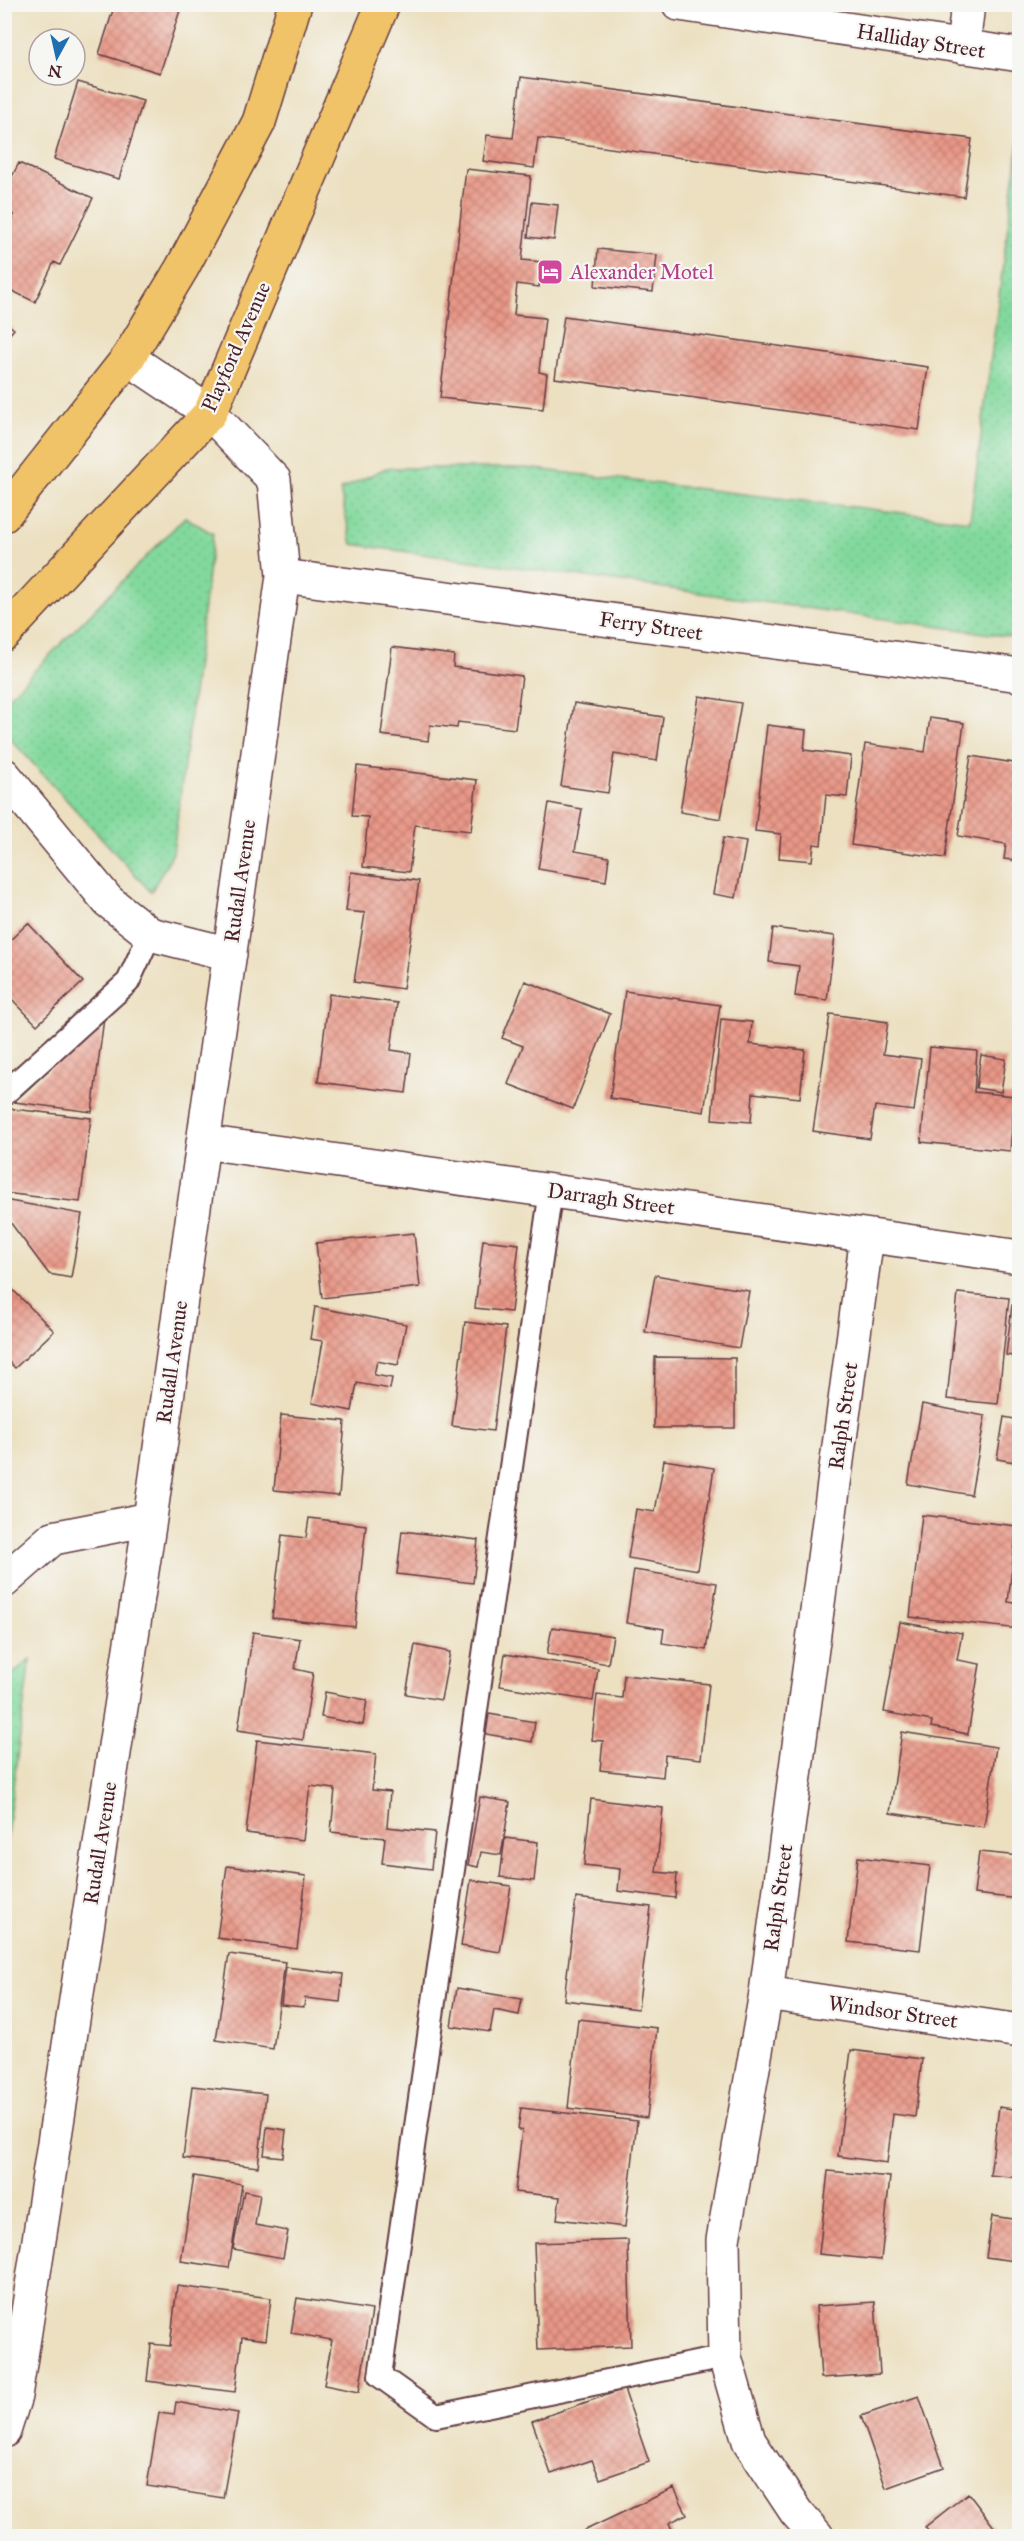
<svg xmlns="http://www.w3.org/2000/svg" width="1024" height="2541" viewBox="0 0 1024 2541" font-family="'IM FELL Great Primer',serif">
  <defs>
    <pattern id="grass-dots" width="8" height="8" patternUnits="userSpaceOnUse" patternTransform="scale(1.5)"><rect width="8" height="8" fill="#82d99d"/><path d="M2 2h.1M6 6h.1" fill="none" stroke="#72ba87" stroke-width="1.8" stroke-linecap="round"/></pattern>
    <pattern id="building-cross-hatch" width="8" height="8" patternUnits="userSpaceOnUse" patternTransform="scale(1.5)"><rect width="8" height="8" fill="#e99887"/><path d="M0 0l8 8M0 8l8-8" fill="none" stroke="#bf7b6f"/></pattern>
  </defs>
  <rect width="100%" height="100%" fill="#f6f6f2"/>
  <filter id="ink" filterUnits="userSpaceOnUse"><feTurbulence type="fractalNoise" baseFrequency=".0167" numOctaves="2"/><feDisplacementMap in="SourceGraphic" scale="12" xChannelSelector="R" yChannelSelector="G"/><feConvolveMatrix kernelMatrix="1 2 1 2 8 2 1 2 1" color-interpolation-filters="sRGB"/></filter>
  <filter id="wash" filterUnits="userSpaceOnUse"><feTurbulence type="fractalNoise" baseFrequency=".008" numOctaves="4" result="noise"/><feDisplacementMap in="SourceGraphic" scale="24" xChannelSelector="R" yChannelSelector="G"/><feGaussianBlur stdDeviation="1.35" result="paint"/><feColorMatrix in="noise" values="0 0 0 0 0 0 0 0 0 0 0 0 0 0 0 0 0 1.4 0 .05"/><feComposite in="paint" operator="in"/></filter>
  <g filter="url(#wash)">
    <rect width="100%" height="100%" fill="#ece0c1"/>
    <path fill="url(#grass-dots)" stroke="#667c64" stroke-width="1.5" d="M1019 140V638L352 544 340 490 386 468H527L970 521Z
      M185 517 213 534 173 853 151 892 5 733V701Z
      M30 1659 5 1849V1681Z"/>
    <g id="blocks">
      <path fill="url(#building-cross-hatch)" d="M115 4H182L160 73 99 54Z
        M521 77 972 139 964 197 538 138 534 168 483 161 487 135 513 138Z
        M78 82 143 101 119 179 54 159Z
        M19 163 93 198 60 265 54 262 35 302 4 287V234L14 215 4 210V192Z
        M466 169 531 176 522 260 542 262 539 287 517 284 514 315 545 318 539 372 547 374 543 409 440 398Z
        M532 202 558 205 554 240 528 237Z
        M598 249 657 255 653 292 595 286Z
        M564 316 928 367 919 430 555 378Z
        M4 321 14 329 4 341Z
        M392 647 454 655 453 667 522 676 515 729 458 722 457 728 430 725 428 741 381 735Z
        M699 696 741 703 721 819 680 812Z
        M574 703 663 717 657 761 614 754 608 793 561 786Z
        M930 718 964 723 945 858 851 845 865 744 925 752Z
        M767 725 806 730 804 750 851 756 847 797 826 795 821 845 814 844 812 861 779 858 781 834 755 831Z
        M971 756 1020 764V861L1004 859 1006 844 958 836Z
        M357 766 477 780 471 831 415 825 409 872 363 867 368 817 352 816Z
        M549 803 582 809 575 851 609 857 606 881 538 869Z
        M723 838 746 842 736 898 713 894Z
        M351 872 419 881 403 989 354 982 365 913 346 911Z
        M28 923 83 982 37 1025 4 991V946Z
        M773 928 835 936 827 1000 795 996 799 966 769 962Z
        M525 981 610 1014 573 1109 508 1084 523 1046 502 1038Z
        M625 991 720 1005 704 1112 610 1098Z
        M329 994 397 1003 391 1050 411 1053 406 1093 318 1082Z
        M830 1014 888 1022 883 1054 921 1059 914 1111 875 1106 870 1139 813 1131Z
        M104 1018 92 1112 14 1102Z
        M721 1019 752 1022 750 1044 805 1050 800 1098 753 1093 751 1122 712 1119Z
        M930 1047 977 1051 974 1092 1015 1096 1010 1151 921 1142Z
        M981 1055 1006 1059 1001 1092 976 1088Z
        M4 1108 91 1118 80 1202 4 1193Z
        M4 1200 82 1214 71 1278 49 1274 4 1214Z
        M414 1233 420 1287 322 1298 316 1243Z
        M483 1240 519 1244 511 1312 475 1308Z
        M655 1275 749 1291 739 1348 645 1332Z
        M4 1281 54 1331 15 1368 4 1357Z
        M958 1293 1009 1298 998 1404 947 1399Z
        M1012 1305 1020 1306V1357L1006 1355Z
        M315 1307 406 1324 398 1365 377 1361 374 1375 392 1378 390 1389 357 1383 352 1411 312 1403 323 1341 310 1339Z
        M465 1322 506 1327 493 1431 452 1426Z
        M655 1357 735 1358V1428H654Z
        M922 1404 985 1416 971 1495 908 1484Z
        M281 1415 345 1421 339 1496 274 1490Z
        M1004 1417 1020 1420V1463L997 1459Z
        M664 1460 714 1468 698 1570 628 1558 636 1509 655 1512Z
        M922 1515 1017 1526 1008 1602 1020 1604V1629L910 1617Z
        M309 1518 366 1525 355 1627 272 1618 282 1535 306 1538Z
        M402 1531 478 1540 473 1583 397 1574Z
        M634 1570 717 1583 706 1650 662 1643 664 1629 626 1623Z
        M900 1622 962 1633 957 1660 980 1664 968 1734 931 1727 932 1721 884 1712Z
        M552 1627 613 1636 608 1664 547 1654Z
        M253 1632 300 1639 295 1669 313 1673 303 1740 238 1730Z
        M415 1645 450 1652 441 1700 406 1694Z
        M505 1654 598 1669 593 1701 500 1686Z
        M624 1675 709 1684 701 1759 665 1755 663 1777 600 1770 603 1741 592 1740 597 1695 622 1698Z
        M325 1692 367 1700 363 1725 321 1717Z
        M489 1714 535 1722 532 1742 486 1734Z
        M902 1732 996 1747 984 1827 890 1813Z
        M257 1740 376 1754 372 1790 390 1792 387 1827 435 1832 431 1869 382 1863 385 1838 331 1832 335 1789 310 1786 303 1840 246 1833Z
        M480 1797 510 1802 501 1855 481 1852 478 1867 468 1865Z
        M591 1799 663 1808 656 1872 677 1874 675 1898 618 1891 620 1869 584 1865Z
        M505 1838 538 1842 534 1881 500 1877Z
        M979 1852 1020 1856V1899L974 1894Z
        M858 1857 930 1866 920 1950 848 1942Z
        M227 1866 306 1876 297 1949 217 1938Z
        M471 1880 511 1886 500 1952 461 1946Z
        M576 1898 651 1907 638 2009 564 2000Z
        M229 1954 285 1962 273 2049 216 2040Z
        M286 1967 343 1974 340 2002 305 1998 304 2007 281 2005Z
        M457 1988 522 1999 519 2015 494 2010 490 2032 451 2026Z
        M578 2019 657 2028 647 2118 568 2108Z
        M851 2050 922 2059 915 2117 893 2114 887 2163 838 2156Z
        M192 2086 266 2094 258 2167 183 2158Z
        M999 2107 1020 2110V2178L990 2175Z
        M521 2108 637 2121 625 2227 557 2219 560 2197 515 2192 522 2130H518Z
        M267 2127 286 2130 283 2157 264 2155Z
        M828 2171 890 2177 881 2260 819 2254Z
        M194 2176 242 2184 229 2268 181 2261Z
        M244 2191 260 2194 255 2225 288 2231 283 2258 233 2249Z
        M992 2216 1020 2220 1015 2261 986 2257Z
        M628 2240 631 2346 538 2350 534 2243Z
        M177 2286 271 2298 266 2340 242 2337 235 2392 147 2381 151 2344 170 2346Z
        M297 2298 372 2310 359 2392 324 2385 332 2340 291 2333Z
        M875 2302 880 2374 821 2378 816 2306Z
        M624 2389 649 2462 600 2479 592 2460 551 2474 532 2421Z
        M919 2396 944 2467 886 2488 861 2416Z
        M176 2402 238 2413 223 2498 147 2486 159 2413 174 2415Z
        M674 2488 687 2514 669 2523 675 2536H573Z
        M968 2493 1001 2536H932L925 2527Z"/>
    </g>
  </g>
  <g filter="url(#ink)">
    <use href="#blocks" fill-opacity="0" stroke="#623c42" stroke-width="1.5"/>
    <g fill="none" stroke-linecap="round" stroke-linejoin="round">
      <g stroke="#623c42" stroke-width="26">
        <path id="service" d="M4 1094 128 982 150 934
          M551 1190 380 2376 436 2416 725 2357"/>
      </g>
      <g stroke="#623c42" stroke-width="36">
        <path id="minor" d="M679 4 1020 55
          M963 47 968 4
          M283 576 1020 675
          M4 775 108 901 150 934 230 954
          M203 1142 1020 1257
          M4 1581 53 1538 150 1519
          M766 1993 1020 2031
          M4 2431 15 2396 150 1519 283 576 274 480 210 413 128 358
          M817 2536 796 2512 749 2441 725 2357 723 2240 766 1993 867 1236"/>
      </g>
      <g stroke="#623c42" stroke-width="36">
        <path id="trunk" d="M4 515 128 358 182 268 259 122 295 4
          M4 634 210 413 383 4"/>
      </g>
      <use href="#service" stroke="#fff" stroke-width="22"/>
      <use href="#minor" stroke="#fff" stroke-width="33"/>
      <use href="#trunk" stroke="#f1c369" stroke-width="33"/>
    </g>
  </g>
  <defs>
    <g id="hotel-square" transform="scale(1.35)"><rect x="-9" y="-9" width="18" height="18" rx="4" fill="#d1479c" stroke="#f6f6f2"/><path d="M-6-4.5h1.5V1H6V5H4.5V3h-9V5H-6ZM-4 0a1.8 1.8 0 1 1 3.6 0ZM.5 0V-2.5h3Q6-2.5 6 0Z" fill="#fff"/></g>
  </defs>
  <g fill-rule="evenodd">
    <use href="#hotel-square" x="550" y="272"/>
  </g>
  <g text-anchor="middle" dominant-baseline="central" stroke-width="4.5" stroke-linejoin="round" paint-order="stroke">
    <g font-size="21" fill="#4a1f2b" stroke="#f6f6f2">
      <text transform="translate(921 41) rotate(9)">Halliday Street</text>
      <text transform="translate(236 347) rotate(-66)">Playford Avenue</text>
      <text transform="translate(651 626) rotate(8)">Ferry Street</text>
      <text transform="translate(240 881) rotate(-82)">Rudall Avenue</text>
      <text transform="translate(611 1199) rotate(8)">Darragh Street</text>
      <text transform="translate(172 1362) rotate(-82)">Rudall Avenue</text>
      <text transform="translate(843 1416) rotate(-82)">Ralph Street</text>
      <text transform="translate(100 1843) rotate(-81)">Rudall Avenue</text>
      <text transform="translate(778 1898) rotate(-82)">Ralph Street</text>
      <text transform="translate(893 2012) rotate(8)">Windsor Street</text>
    </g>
    <g font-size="21" fill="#b23c85" stroke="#f6f6f2" text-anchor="start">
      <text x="570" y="272">Alexander Motel</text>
    </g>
  </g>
  <rect width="1024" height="2541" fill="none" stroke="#f6f6f2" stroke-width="24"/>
  <g transform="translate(57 57) rotate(188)"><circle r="28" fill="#f6f6f2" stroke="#b1a0a2" stroke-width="1.5"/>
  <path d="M0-4.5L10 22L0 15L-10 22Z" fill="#1f6fb2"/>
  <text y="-9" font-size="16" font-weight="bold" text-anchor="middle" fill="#4a1f2b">N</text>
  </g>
</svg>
